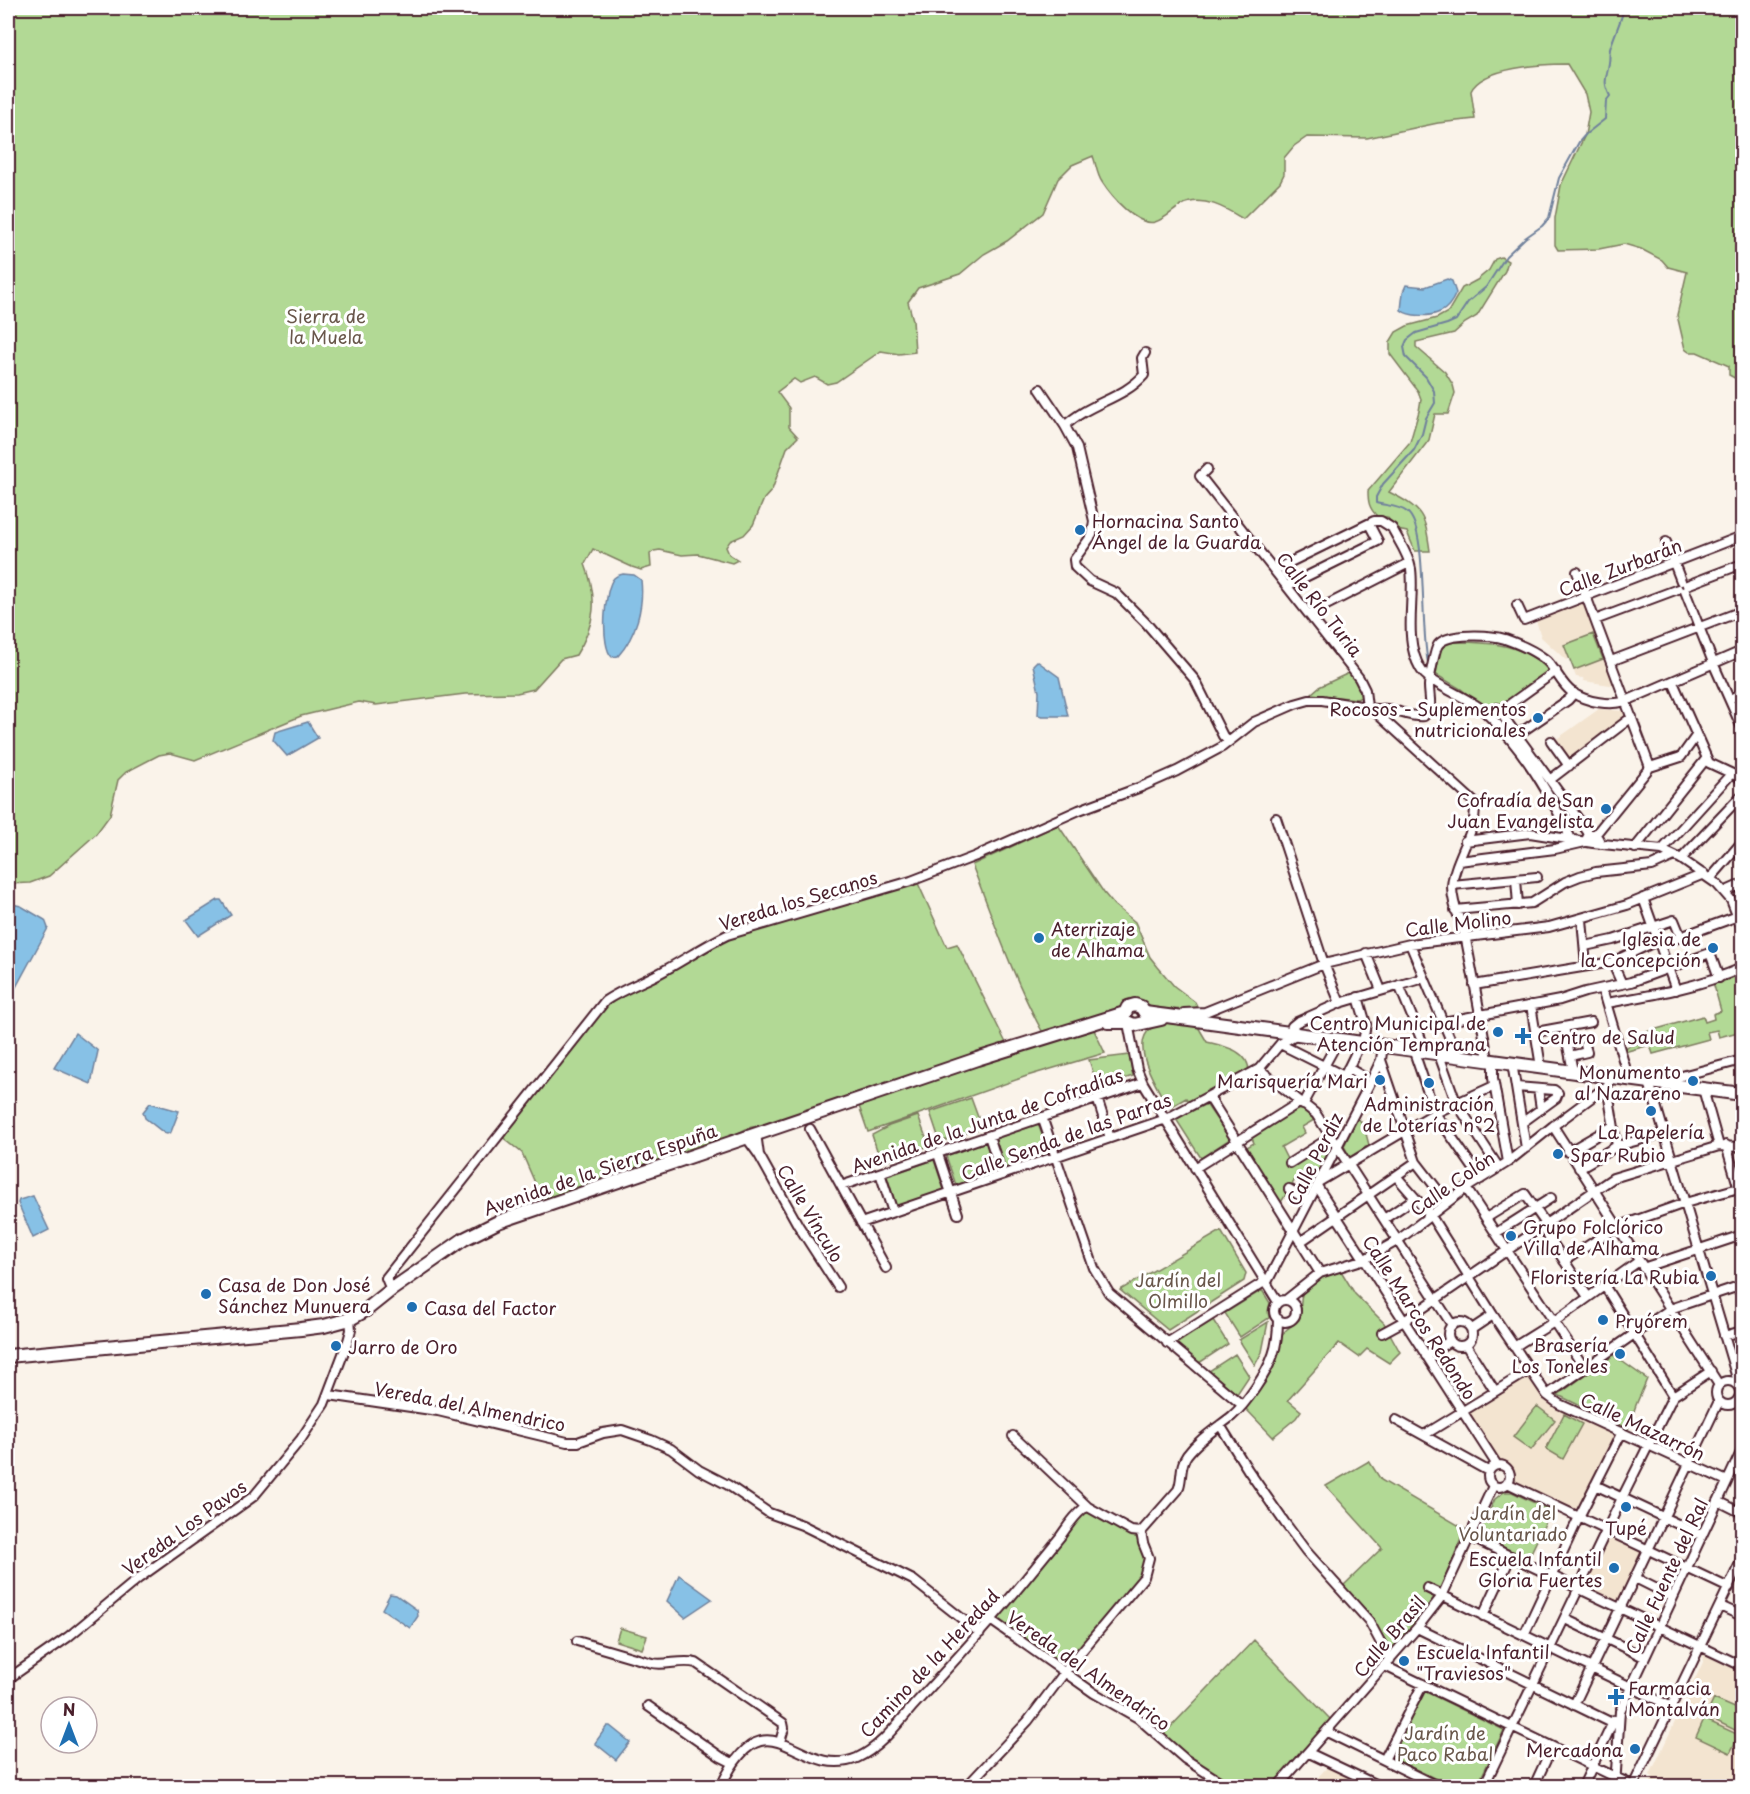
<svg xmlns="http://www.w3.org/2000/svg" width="1750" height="1794" viewBox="0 0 1750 1794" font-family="'Playpen Sans',sans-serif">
  <rect width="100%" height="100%" fill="#faf3ea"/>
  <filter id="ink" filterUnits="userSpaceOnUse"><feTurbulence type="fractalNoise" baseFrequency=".0167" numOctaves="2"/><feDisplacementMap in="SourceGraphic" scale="12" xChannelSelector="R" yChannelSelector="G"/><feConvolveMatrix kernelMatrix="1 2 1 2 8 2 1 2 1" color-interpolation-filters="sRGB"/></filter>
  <g filter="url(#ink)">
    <path fill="#f3e4d0" d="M1582 603 1584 604 1616 686 1584 681 1583 678 1576 677 1569 658 1566 660 1541 637 1536 620Z
      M1599 709 1624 711 1626 716 1569 760 1554 741Z
      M1526 1376 1529 1377 1546 1401 1615 1434 1616 1437 1578 1511 1513 1480 1510 1468 1500 1462 1469 1413Z
      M1614 1537 1642 1550 1643 1553 1617 1602 1586 1587V1585L1608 1540Z
      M1703 1654 1742 1673V1783L1730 1777 1726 1786H1655L1650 1784 1653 1777 1650 1775 1704 1660Z
      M1329 1765 1373 1786H1310Z"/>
    <path fill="#b2d995" stroke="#7e7c60" stroke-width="1.5" d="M8 8H1742V382L1729 375V366L1697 352H1689L1685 349 1677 315 1687 272 1668 267 1662 260 1641 249 1624 244 1599 249 1558 250 1555 245V218L1561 185 1585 135 1589 112 1585 94 1567 64C1544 64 1482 67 1471 91L1475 119 1438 123 1367 138 1307 137 1294 146 1284 158V174L1280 182 1243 219C1227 209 1202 194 1182 205 1173 210 1167 218 1155 222 1137 227 1111 196 1102 182 1097 175 1096 164 1093 156L1072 165 1058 179 1043 213 1007 241 984 254 960 274 918 288 908 302 913 320 915 352 899 354 881 351 836 382 827 384 815 377 800 383 794 379 777 392 789 408V427L798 437 787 448 772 490 764 499 753 525 744 535 730 541 726 547 729 554 738 560 732 563 698 554 682 555 660 550 654 551 650 554 651 567 641 570 632 567 593 549 585 564C598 598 596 624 576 655L561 659 534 689 517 693 465 694 376 705 359 702 301 716 195 760 170 753 159 755 126 772 118 780 110 815 96 834 49 876 30 883 8 884Z
      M1501 257 1508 261 1505 271 1477 316 1465 323 1454 333 1416 342V347L1445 372 1453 385 1455 393 1448 414H1435L1429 440 1389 492C1423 509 1425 515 1430 551H1415L1407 532 1397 530 1387 517 1377 516C1369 508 1368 502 1368 491L1410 442 1419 411 1421 399 1418 391 1390 354V342L1396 332 1407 326 1437 318 1448 312 1462 288 1477 280 1489 270 1495 259Z
      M1593 634 1603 659 1574 670 1564 645Z
      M1455 642C1490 642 1527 644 1551 673L1493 714 1461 689 1435 674C1436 658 1437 644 1455 642Z
      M1351 672 1357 682 1361 697 1357 699 1311 694 1319 687Z
      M1058 825 1104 893 1114 905 1135 922 1150 957 1158 967 1174 986 1195 1002 1199 1010C1181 1010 1165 1009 1147 1007 1124 1004 1068 1025 1043 1033 1014 980 994 921 972 865Z
      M917 881 947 947 957 944 1007 1045 788 1119 748 1128 718 1143 543 1201 522 1153 501 1136 607 1003 712 944 730 937Z
      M1742 970V1031L1719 1037 1717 1030 1707 1032 1709 1039 1653 1054 1650 1045 1624 1052 1623 1048 1649 1040 1646 1032 1703 1016 1705 1022 1714 1019 1713 1014 1721 1011 1713 982Z
      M1164 1023 1197 1025 1207 1042C1223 1046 1249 1050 1249 1072L1190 1103 1186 1098 1169 1108C1156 1086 1120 1032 1164 1023Z
      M1090 1029 1094 1030 1105 1053 1027 1076 868 1132 859 1106 1038 1043Z
      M1129 1055 1133 1076 1098 1087 1089 1060Z
      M971 1098 982 1128 940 1142 930 1112Z
      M1206 1104 1230 1139 1201 1158 1176 1119Z
      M1303 1109 1314 1120 1302 1127 1305 1133 1281 1147 1291 1167 1330 1144 1332 1146 1315 1179 1299 1173 1280 1204 1247 1147 1254 1143 1252 1138 1296 1110Z
      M918 1116 929 1146 881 1162 872 1135 889 1126Z
      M1358 1118 1364 1126 1369 1145 1350 1157 1344 1146Z
      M1038 1124 1049 1153 1005 1168 995 1139Z
      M986 1142 996 1171 956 1185 946 1156Z
      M934 1160 944 1190 896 1206 887 1176Z
      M1221 1231 1246 1273 1244 1281 1168 1330 1120 1290Z
      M1341 1271 1355 1294 1384 1323 1400 1352 1389 1363 1367 1349 1359 1357 1339 1343 1288 1400 1301 1411 1296 1418 1273 1437 1245 1408 1253 1399 1273 1366 1281 1337 1286 1330 1299 1320C1302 1313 1300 1308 1301 1301 1301 1282 1327 1274 1341 1271Z
      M1262 1290 1270 1303 1268 1311 1269 1318 1240 1337 1225 1313Z
      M1213 1320 1228 1344 1199 1363 1176 1344Z
      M1268 1322 1262 1352 1255 1365 1239 1340Z
      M1235 1354 1249 1376 1237 1394 1209 1371Z
      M1613 1355 1647 1379 1636 1405 1628 1429 1558 1395Z
      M1537 1406 1555 1420 1531 1450 1513 1437Z
      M1564 1414 1582 1424 1563 1459 1546 1449Z
      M1369 1461 1381 1480 1465 1529 1436 1600 1390 1652 1373 1620 1342 1587 1382 1548 1326 1486Z
      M1504 1492H1512L1551 1511 1528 1559 1480 1536 1479 1534 1495 1499Z
      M1090 1511 1138 1538 1146 1558 1144 1573 1064 1670 996 1619 1083 1512Z
      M620 1628 647 1636 642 1649 616 1641Z
      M1254 1640 1331 1720 1273 1786H1231L1185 1755 1162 1736Z
      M1424 1691 1504 1730 1477 1786H1451L1392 1758Z
      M1714 1699 1742 1711V1725L1739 1732 1706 1716Z
      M1704 1719 1739 1735 1730 1753 1696 1737Z"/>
    <path fill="#87c1e6" stroke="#6f809b" stroke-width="1.5" d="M1447 279 1452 281 1456 293C1453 300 1448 309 1440 312 1430 317 1409 317 1401 310L1403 292 1406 285 1425 287Z
      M623 574 634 575 641 580C644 607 636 636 618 656L612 657C600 647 604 588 614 578 617 575 619 575 623 574Z
      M1037 661 1059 677 1068 716H1042L1038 715 1039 692 1033 665Z
      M308 722 318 738 287 756 273 740 275 732Z
      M218 900H221L231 915 198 936 186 920Z
      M12 904 21 906 45 920 48 928 16 987 11 993H8V906Z
      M75 1033 98 1051 91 1084 54 1068Z
      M150 1103 179 1111 171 1132 167 1134 164 1133 145 1118 143 1112Z
      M33 1196 49 1230 33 1238 18 1203 19 1200Z
      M679 1575 712 1599 685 1617 667 1601Z
      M390 1594 396 1595 417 1610 418 1616 410 1628 382 1609Z
      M607 1726H610L630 1742 616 1760 595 1743Z"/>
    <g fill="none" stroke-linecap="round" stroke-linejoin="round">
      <path stroke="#6f809b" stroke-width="2" d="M1429 667C1419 633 1429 529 1407 512 1398 505 1386 506 1376 503V497L1383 484 1414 450 1422 434 1426 418 1435 403 1434 391 1426 377 1406 357 1404 347 1407 340 1416 333 1447 324 1456 320 1468 302 1486 287 1506 256 1525 238 1542 226 1549 218 1559 178 1579 142 1586 134 1605 119 1606 101 1610 96C1602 80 1607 78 1609 63 1610 58 1609 54 1610 49 1614 35 1621 22 1624 8"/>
      <g stroke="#4a1f2b" stroke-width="12">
        <path id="street" d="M1040 389 1065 426 1077 448 1094 521 1092 535 1074 560 1075 567 1090 581 1116 593 1146 623 1195 680 1223 736 1228 741
          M1065 426C1088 403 1123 399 1144 375L1142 358 1145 353
          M1207 469 1200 476 1359 678 1365 690 1367 707
          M1666 542 1681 581
          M1274 570 1374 521H1381L1392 528C1398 540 1409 555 1411 569 1415 601 1403 638 1420 668 1427 683 1470 698 1484 711 1521 745 1550 793 1571 839
          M1577 572 1650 767
          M1687 585 1742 564
          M1287 586 1378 541 1369 524
          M1685 591 1714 665 1742 728
          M1517 605 1524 620 1742 536
          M1309 614 1409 563
          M1595 620 1678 589
          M1611 661 1742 611
          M1673 682 1709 763 1739 777 1742 782
          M1730 699 1742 693
          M1497 708 1590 835
          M1373 710 1474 802C1480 828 1453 860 1452 887 1452 907 1462 922 1466 940 1474 980 1481 1020 1488 1059
          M1499 712 1556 671
          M1517 735 1568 700 1574 693
          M1551 741 1569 766
          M1650 767 1681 757 1696 736
          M1551 779 1632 717
          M1276 818 1324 964 1340 1003
          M1595 835 1650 767
          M1465 841 1530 833 1593 843 1662 850 1681 859 1717 884 1731 900 1742 928
          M1635 848 1706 759
          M1662 850 1731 774
          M1681 859 1742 795
          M1459 861 1555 849 1585 842 1588 836 1593 834 1598 838 1601 844
          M1516 879 1518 905
          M1710 879 1742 842
          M1452 885 1537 877
          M1724 892 1742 884
          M1643 898 1676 990
          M1455 910 1532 903 1565 882 1580 876 1596 872 1652 866 1674 856
          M1582 919 1586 966
          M1410 944 1457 1055
          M1661 944 1738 916
          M1585 946 1613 940 1674 920 1681 937
          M1366 953 1381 990
          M1612 962 1622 984
          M1399 985 1426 1051
          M1474 985 1612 962 1659 940
          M1602 989 1629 1080
          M1358 997 1366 1024 1363 1043
          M1607 1003C1653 995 1699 987 1742 968
          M1531 1005 1541 1067
          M1184 1013 1205 1012 1324 964 1410 944 1549 927 1627 905 1704 874
          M1443 1022 1560 1000 1585 992 1631 982 1710 953 1719 978
          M1128 1023 1137 1069 1143 1083 1278 1302
          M1564 1027 1573 1071
          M1536 1032 1591 1022
          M1280 1044 1344 1076
          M1413 1049 1435 1113 1481 1179
          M1438 1052 1456 1102 1499 1168
          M1570 1056 1587 1052 1585 1045
          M1381 1060 1416 1162 1447 1202
          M1493 1060V1078L1508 1162
          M1512 1063 1526 1148
          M1348 1068 1364 1077
          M1259 1069 1316 1114 1452 1325
          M1649 1082 1737 1378 1735 1383
          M1609 1083 1607 1086 1617 1146
          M1667 1083 1678 1077 1742 1060
          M1340 1085 1361 1042
          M1516 1087 1554 1090 1558 1093 1556 1098 1523 1122
          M1538 1089 1541 1109
          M1703 1089 1719 1146
          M1209 1097 1320 1273
          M1097 1098 1110 1138
          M1303 1105 1339 1039
          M1042 1117 1094 1268 1109 1293 1242 1405
          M1553 1126 1719 1385
          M810 1129 886 1268
          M989 1136 1002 1175
          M746 1137 759 1155 756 1133
          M1726 1145 1742 1199
          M1568 1152 1613 1126
          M938 1154 958 1214
          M759 1155 798 1225 838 1287
          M1290 1163 1331 1137
          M1195 1168 1300 1102
          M1579 1168 1617 1146 1665 1133
          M880 1173 893 1212
          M1396 1176 1431 1216 1493 1315 1547 1395 1559 1404 1727 1481
          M1320 1181 1435 1113 1494 1086
          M841 1186 1143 1083
          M1317 1186 1497 1465
          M1466 1188 1585 1369
          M1289 1189 1309 1201
          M1486 1218 1525 1194 1546 1224
          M1384 1219 1415 1198
          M861 1223 1166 1119 1259 1069 1280 1044 1297 1034 1292 1026 1297 1022 1340 1003 1424 978
          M1542 1227 1588 1297
          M1496 1233 1551 1198
          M1300 1242 1416 1162
          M1564 1261 1617 1227 1685 1203 1742 1187
          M1643 1268 1742 1235
          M1266 1284 1371 1081 1381 1060 1383 1045
          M1604 1285 1673 1396
          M391 1290 386 1278 605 1001C624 988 647 981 667 969 687 958 706 945 727 935L911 881 976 856 1079 810 1141 787 1177 771 1222 747 1254 722 1295 704 1309 700H1322L1367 707C1375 711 1380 708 1388 709 1400 711 1412 718 1424 716L1430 709C1431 701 1429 694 1429 686 1429 680 1435 649 1438 645 1447 632 1491 635 1505 639 1519 644 1535 651 1546 660 1556 669 1561 685 1573 693 1587 702 1610 706 1626 701L1742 651
          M1274 1311a11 11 0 1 1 22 0a11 11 0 1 1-22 0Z
          M1286 1300 1320 1273 1365 1259 1397 1241 1466 1188 1508 1162 1553 1126 1607 1086
          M1448 1334a12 12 0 1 1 24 0a12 12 0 1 1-24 0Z
          M1472 1329 1493 1315
          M1382 1333 1404 1321 1613 1178 1719 1146 1742 1147
          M1724 1336 1742 1331
          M1167 1343 1264 1282
          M1466 1345 1495 1391
          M1514 1347 1554 1322 1639 1261
          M1426 1356 1450 1341
          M1716 1393a12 12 0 1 1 24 0a12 12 0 1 1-24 0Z
          M329 1395 438 1411 567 1442H578L603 1433 622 1430 651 1440 671 1449 699 1470 728 1485 769 1513 802 1525 913 1580 980 1633
          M1547 1395 1670 1309 1742 1285
          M1396 1420 1488 1471
          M1220 1425 1248 1470 1285 1523 1306 1551 1369 1621 1390 1660
          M1424 1435 1530 1370
          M1013 1436 1088 1507
          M1488 1476a11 11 0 1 1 22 0a11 11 0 1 1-22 0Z
          M1507 1483 1729 1588
          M1595 1485 1701 1535
          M1718 1501 1742 1513
          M1470 1537 1742 1666
          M1635 1578 1673 1597
          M1427 1588 1672 1707
          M1720 1606 1742 1616
          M1483 1616 1511 1556
          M1565 1619 1644 1657
          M992 1621 1094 1693 1138 1718 1185 1759 1227 1786
          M1417 1628 1612 1723
          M1524 1635 1579 1517 1622 1432
          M577 1641 652 1663C666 1666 682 1659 696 1663L783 1723 784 1728 780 1742
          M1385 1666 1634 1786
          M8 1679 68 1637 139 1578 254 1496 301 1439 324 1404 348 1341 351 1330 350 1319
          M1574 1705 1719 1401
          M648 1706 721 1757 733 1763
          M1327 1732 1437 1786
          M1309 1753 1379 1786
          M1384 1760 1423 1684
          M721 1786C768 1688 798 1782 857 1758 880 1748 898 1723 914 1705 950 1666 986 1627 1020 1586 1033 1570 1047 1553 1060 1537 1067 1527 1074 1516 1083 1509L1088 1507 1131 1531 1141 1532
          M967 1786 1028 1721 1071 1664 1144 1577 1149 1558 1143 1543 1141 1532 1178 1490C1183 1479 1179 1466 1187 1455 1199 1439 1217 1428 1232 1416 1246 1404 1267 1373 1273 1355 1277 1344 1278 1331 1278 1319
          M1278 1786 1417 1628 1442 1596 1493 1486
          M1484 1786 1622 1498 1673 1396 1711 1371
          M1534 1786 1552 1747
          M1583 1786 1614 1720
          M1615 1786 1620 1711 1742 1450
          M1633 1786 1742 1559"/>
      </g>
      <g stroke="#4a1f2b" stroke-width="16">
        <path id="primary" d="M1125 1013 1128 1007 1135 1005 1141 1007 1145 1013
          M1145 1013C1344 1040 1543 1069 1742 1094
          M1108 1022H1127L1134 1025 1161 1019
          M8 1356 301 1329 324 1326 350 1319 366 1310 391 1290 464 1239 498 1222 977 1059 1125 1013"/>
      </g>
      <use href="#street" stroke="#fff" stroke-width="8"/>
      <use href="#primary" stroke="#fff" stroke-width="12"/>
    </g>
  </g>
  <g fill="#1f6fb2" stroke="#fff" stroke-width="2">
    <circle cx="1080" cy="530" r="6"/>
    <circle cx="1538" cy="718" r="6"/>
    <circle cx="1606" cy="809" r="6"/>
    <circle cx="1039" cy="938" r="6"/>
    <circle cx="1713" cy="948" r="6"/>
    <circle cx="1498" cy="1032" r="6"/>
    <path d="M1520 1027h6v6h6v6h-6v6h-6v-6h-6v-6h6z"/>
    <circle cx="1380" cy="1080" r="6"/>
    <circle cx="1693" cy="1081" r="6"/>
    <circle cx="1429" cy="1083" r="6"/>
    <circle cx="1651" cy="1111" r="6"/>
    <circle cx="1558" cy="1154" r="6"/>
    <circle cx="1511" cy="1236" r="6"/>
    <circle cx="1711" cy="1276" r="6"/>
    <circle cx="206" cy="1294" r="6"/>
    <circle cx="412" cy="1307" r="6"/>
    <circle cx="1603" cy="1320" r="6"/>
    <circle cx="336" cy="1346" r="6"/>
    <circle cx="1620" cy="1354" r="6"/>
    <circle cx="1626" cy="1507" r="6"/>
    <circle cx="1614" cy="1568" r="6"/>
    <circle cx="1404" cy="1661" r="6"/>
    <path d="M1613 1688h6v6h6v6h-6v6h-6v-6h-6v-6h6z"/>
    <circle cx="1635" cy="1749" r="6"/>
  </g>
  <g text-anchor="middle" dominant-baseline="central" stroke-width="6" stroke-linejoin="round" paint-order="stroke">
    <g font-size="18" fill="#69574b" stroke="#fff">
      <text x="326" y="315">Sierra de<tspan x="326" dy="21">la Muela</tspan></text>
      <text x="1178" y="1279">Jardín del<tspan x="1178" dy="21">Olmillo</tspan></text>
      <text x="1513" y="1512">Jardín del<tspan x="1513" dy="21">Voluntariado</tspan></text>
      <text x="1445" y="1732">Jardín de<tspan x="1445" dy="21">Paco Rabal</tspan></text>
    </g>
    <g font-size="18" fill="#4a1f2b" stroke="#fff" text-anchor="start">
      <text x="1092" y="520">Hornacina Santo<tspan x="1092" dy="21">Ángel de la Guarda</tspan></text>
      <text x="1526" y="708" text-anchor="end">Rocosos - Suplementos<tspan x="1526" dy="21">nutricionales</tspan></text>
      <text x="1594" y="799" text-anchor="end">Cofradía de San<tspan x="1594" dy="21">Juan Evangelista</tspan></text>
      <text x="1051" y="928">Aterrizaje<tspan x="1051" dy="21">de Alhama</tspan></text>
      <text x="1701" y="938" text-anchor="end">Iglesia de<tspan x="1701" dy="21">la Concepción</tspan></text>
      <text x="1486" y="1022" text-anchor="end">Centro Municipal de<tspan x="1486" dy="21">Atención Temprana</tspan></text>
      <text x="1537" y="1036">Centro de Salud</text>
      <text x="1681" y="1071" text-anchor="end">Monumento<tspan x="1681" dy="21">al Nazareno</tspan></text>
      <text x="1368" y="1080" text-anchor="end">Marisquería Mari</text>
      <text x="1429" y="1103" text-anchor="middle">Administración<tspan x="1429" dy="21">de Loterías nº2</tspan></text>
      <text x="1651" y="1131" text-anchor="middle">La Papelería</text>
      <text x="1570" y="1154">Spar Rubio</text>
      <text x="1523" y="1226">Grupo Folclórico<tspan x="1523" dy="21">Villa de Alhama</tspan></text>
      <text x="1699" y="1276" text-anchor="end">Floristería La Rubia</text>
      <text x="218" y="1284">Casa de Don José<tspan x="218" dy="21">Sánchez Munuera</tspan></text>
      <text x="424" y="1307">Casa del Factor</text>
      <text x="1615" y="1320">Pryórem</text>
      <text x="1608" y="1344" text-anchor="end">Brasería<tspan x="1608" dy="21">Los Toneles</tspan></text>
      <text x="348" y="1346">Jarro de Oro</text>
      <text x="1626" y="1527" text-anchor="middle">Tupé</text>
      <text x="1602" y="1558" text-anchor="end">Escuela Infantil<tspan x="1602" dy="21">Gloria Fuertes</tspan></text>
      <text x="1416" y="1651">Escuela Infantil<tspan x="1416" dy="21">"Traviesos"</tspan></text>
      <text x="1628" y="1687">Farmacia<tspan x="1628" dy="21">Montalván</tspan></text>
      <text x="1623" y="1749" text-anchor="end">Mercadona</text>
    </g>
    <g font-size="18" fill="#4a1f2b" stroke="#fff">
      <text transform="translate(1620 567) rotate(-21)">Calle Zurbarán</text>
      <text transform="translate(1320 604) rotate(52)">Calle Río Turia</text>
      <text transform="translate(798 900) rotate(-17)">Vereda los Secanos</text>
      <text transform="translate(1458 923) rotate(-7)">Calle Molino</text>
      <text transform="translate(987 1120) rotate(-19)">Avenida de la Junta de Cofradías</text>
      <text transform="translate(1066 1136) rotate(-20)">Calle Senda de las Parras</text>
      <text transform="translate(1314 1159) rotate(-63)">Calle Perdiz</text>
      <text transform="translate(600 1169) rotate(-19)">Avenida de la Sierra Espuña</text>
      <text transform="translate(1452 1183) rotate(-35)">Calle Colón</text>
      <text transform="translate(811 1213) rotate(59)">Calle Vínculo</text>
      <text transform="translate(1420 1317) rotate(57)">Calle Marcos Redondo</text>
      <text transform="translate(470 1406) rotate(11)">Vereda del Almendrico</text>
      <text transform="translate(1643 1426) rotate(25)">Calle Mazarrón</text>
      <text transform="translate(184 1527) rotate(-36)">Vereda Los Pavos</text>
      <text transform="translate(1666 1576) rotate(-65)">Calle Fuente del Ral</text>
      <text transform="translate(1389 1636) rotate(-50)">Calle Brasil</text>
      <text transform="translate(929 1663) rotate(-47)">Camino de la Heredad</text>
      <text transform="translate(1089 1670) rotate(35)">Vereda del Almendrico</text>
    </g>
  </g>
  <rect width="1750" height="1794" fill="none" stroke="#fff" stroke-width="30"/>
  <rect x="15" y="15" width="1720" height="1764" fill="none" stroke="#4a1f2b" stroke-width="2" filter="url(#ink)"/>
  <g transform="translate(69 1725)"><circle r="28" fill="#ffffff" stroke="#b7a5aa" stroke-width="1.5"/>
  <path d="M0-4.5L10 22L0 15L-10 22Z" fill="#1f6fb2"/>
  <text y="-9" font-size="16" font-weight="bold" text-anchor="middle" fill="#4a1f2b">N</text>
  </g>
</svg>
